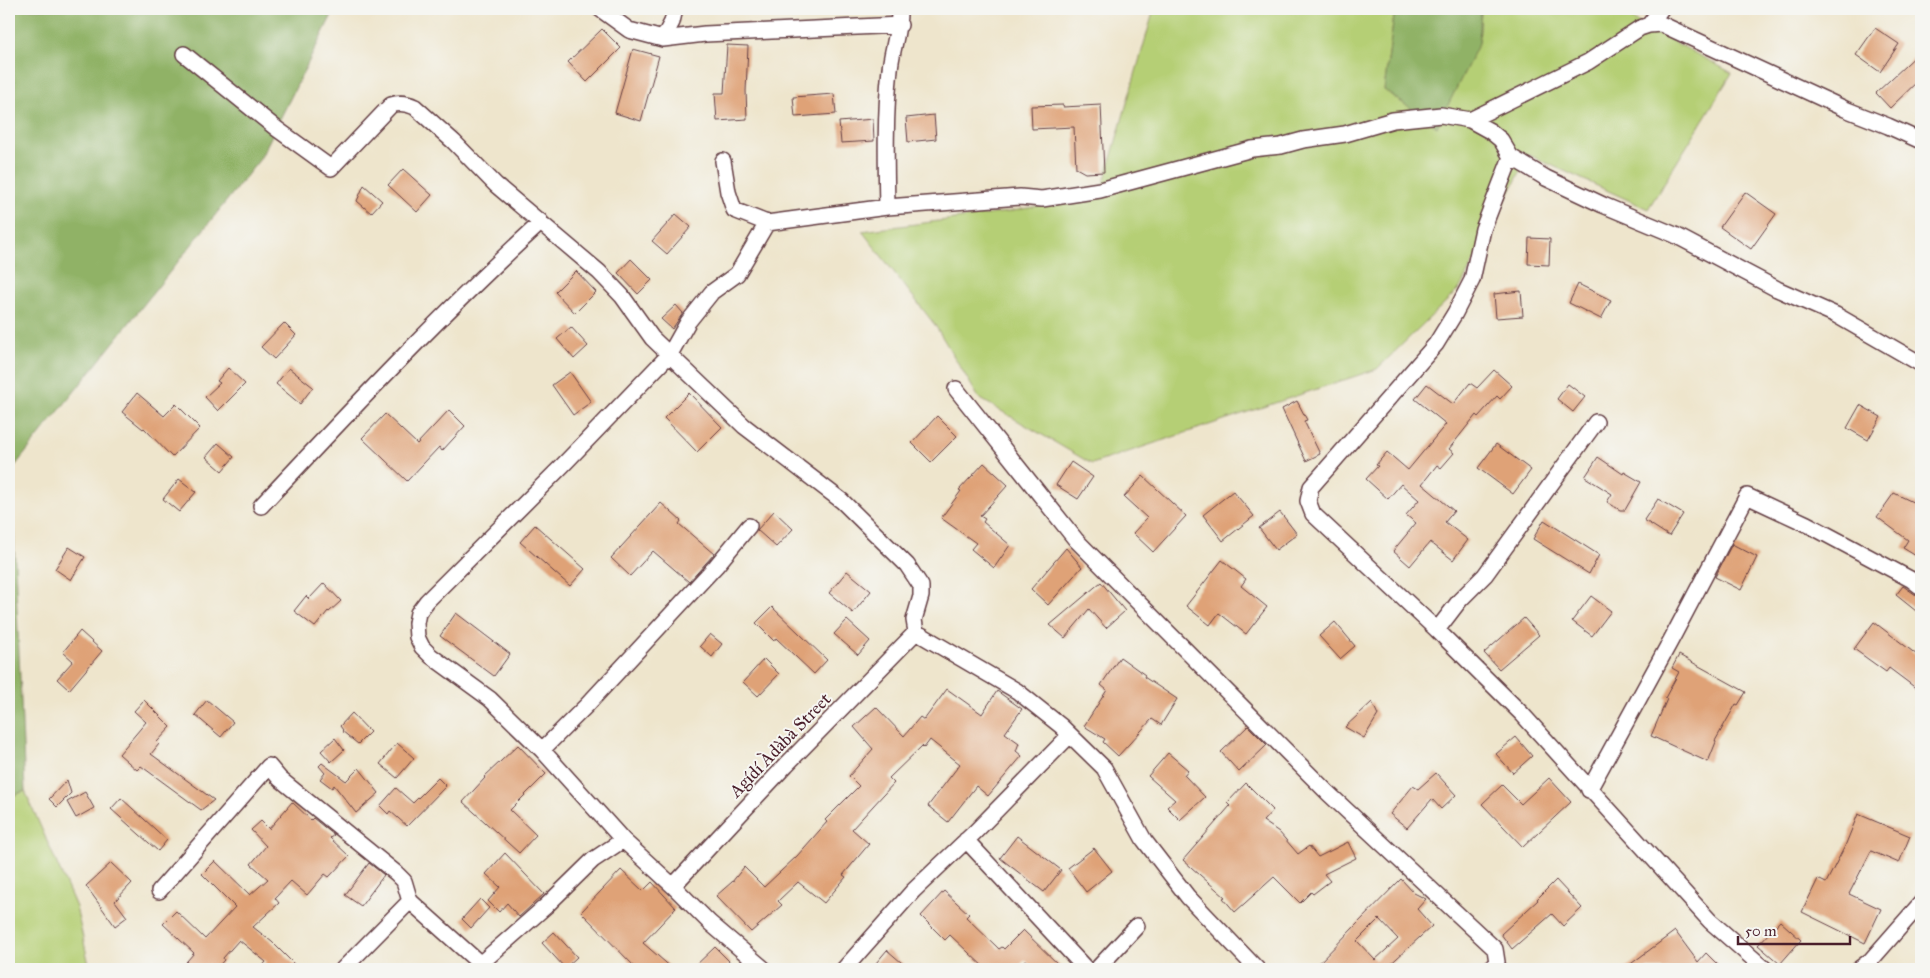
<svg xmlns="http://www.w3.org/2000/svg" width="1930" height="978" viewBox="0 0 1930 978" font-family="'IM FELL Great Primer',serif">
  <rect width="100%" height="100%" fill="#f6f6f2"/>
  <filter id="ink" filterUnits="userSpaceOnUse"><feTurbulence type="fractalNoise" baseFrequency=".02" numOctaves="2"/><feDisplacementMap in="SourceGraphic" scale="10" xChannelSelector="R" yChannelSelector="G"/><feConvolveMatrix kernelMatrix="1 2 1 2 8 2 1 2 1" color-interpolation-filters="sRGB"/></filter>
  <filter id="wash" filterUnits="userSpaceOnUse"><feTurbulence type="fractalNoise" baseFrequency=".0096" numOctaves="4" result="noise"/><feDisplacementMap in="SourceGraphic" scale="20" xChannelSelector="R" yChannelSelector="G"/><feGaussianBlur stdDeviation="1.12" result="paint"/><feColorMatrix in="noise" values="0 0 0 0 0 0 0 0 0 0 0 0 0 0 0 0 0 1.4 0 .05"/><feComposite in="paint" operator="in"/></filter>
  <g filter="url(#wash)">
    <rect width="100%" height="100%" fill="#eee5cc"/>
    <path fill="#b5cf75" stroke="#807750" d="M1154 9H1395L1384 90 1479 43 1481 9H1641L1632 19 1732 73 1648 209 1529 155 1460 288 1377 369 1092 464 979 398 935 325 862 231 1008 212 1101 193Z
      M25 791 76 907 90 969H9V797Z"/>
    <path fill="#90b266" stroke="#6d6848" d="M9 9H335L260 159 11 471 25 791 9 797Z
      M1395 9H1481L1479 43 1437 127 1384 90Z"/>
    <g id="blocks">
      <path fill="#dfa277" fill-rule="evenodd" d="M1875 28 1899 44 1880 72 1856 55Z
        M602 29 621 48 587 82 568 62Z
        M727 45 748 46 746 91 747 119 717 121 715 93H724Z
        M633 49 659 56 641 121 615 113Z
        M1921 51V78L1890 108 1876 93Z
        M834 94 836 114 795 117 793 97Z
        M1063 105V107L1101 105 1104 172 1085 173 1076 168 1074 127 1032 129 1031 106Z
        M934 115 936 139 908 142 906 118Z
        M873 119 874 141 841 143 839 122Z
        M403 169 432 195 417 212 388 185Z
        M364 185 382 201 371 213 357 201Z
        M1745 192 1776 214 1751 249 1720 227Z
        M676 214 691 227 667 254 652 241Z
        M1529 238 1550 239 1549 265 1528 264Z
        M631 259 652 280 638 294 618 273Z
        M576 271 596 292 575 313 555 292Z
        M1578 284 1611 300 1601 319 1569 303Z
        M1521 291 1523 316 1496 318 1494 294Z
        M676 305 683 313 672 329 661 319Z
        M284 323 296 335 274 359 261 347Z
        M571 327 588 346 574 359 557 339Z
        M228 368 245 384 218 411 205 397 220 383 217 381Z
        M289 368 313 387 300 404 276 384Z
        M1494 370 1512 386 1500 399 1497 396 1478 417 1476 415 1449 449 1454 453 1441 468 1437 465 1422 484 1454 511 1445 522 1468 540 1453 560 1430 542 1410 566 1393 551 1416 523 1406 515 1419 500 1401 484 1388 499 1366 479 1378 466 1376 465 1387 452 1408 470 1446 424 1415 399 1427 384 1453 404 1470 383 1477 388Z
        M570 372 591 402 573 415 552 385Z
        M1568 384 1585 397 1573 412 1557 399Z
        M137 393 164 416 176 404 200 428 172 457 144 428 143 429 122 412Z
        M689 393 722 427 697 452 664 418Z
        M1297 401 1307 420 1304 421 1320 454 1306 461 1282 409Z
        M1860 405 1881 417 1868 440 1847 428Z
        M449 410 465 426 442 451 439 447 407 481 362 438 385 414 417 444Z
        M937 416 957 436 931 462 912 443Z
        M218 443 234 457 222 471 206 457Z
        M1496 444 1531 470 1513 494 1478 468Z
        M1598 457 1623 474 1624 472 1641 482 1625 510H1620L1607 502 1612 494 1585 477Z
        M1071 462 1093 477 1078 499 1056 485Z
        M984 463 1008 485 980 516 985 519 983 522 1010 545 994 568 971 549 976 543 941 518 961 491 959 490Z
        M1143 476 1186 516 1153 552 1133 533 1147 518 1124 497Z
        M179 479 196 492 179 512 163 499Z
        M1233 491 1254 516 1223 541 1203 515Z
        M1894 493 1921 506V559L1903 548 1908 540 1877 517Z
        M1658 499 1683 514 1669 536 1644 520Z
        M661 503 681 521 679 524 714 554 689 582 653 551 630 576 611 558Z
        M774 511 793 529 776 547 757 530Z
        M1280 512 1297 534 1276 550 1259 528Z
        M1544 520 1599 555 1589 574 1533 539Z
        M535 525 585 569 570 586 520 542Z
        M1732 544 1757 557 1741 590 1715 577Z
        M69 547 85 557 71 580 55 569Z
        M1066 548 1082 567 1048 605 1031 589Z
        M1222 560 1246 579 1241 586 1267 607 1246 634 1219 613 1210 625 1186 606Z
        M847 571 871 591 853 613 829 593Z
        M1101 582 1125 611 1106 628 1089 609 1065 638 1050 625Z
        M324 583 341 601 329 612 328 611 315 627 294 611 306 596 309 599Z
        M1903 586 1916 595 1921 596V615L1896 595Z
        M1591 596 1611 611 1592 636 1572 621Z
        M772 607 827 660 814 674 776 638 774 641 756 623Z
        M456 613 510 654 494 676 440 636Z
        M1524 618 1539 635 1499 669 1484 653Z
        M847 620 870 641 858 655 834 634Z
        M1335 622 1355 646 1340 659 1319 636Z
        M1874 622 1921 658V692L1889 668 1886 672 1854 649Z
        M80 631 102 651 69 690 57 679 73 661 63 652Z
        M710 634 722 644 712 657 700 646Z
        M1679 655 1746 692 1738 705 1736 704 1715 741 1716 742 1708 762 1651 736 1667 699 1665 698 1679 672 1672 668Z
        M1120 657 1145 675 1144 677 1177 699 1161 725 1152 719 1118 756 1103 742 1105 739 1084 726 1107 690 1101 685Z
        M764 659 779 674 758 696 743 682Z
        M947 689 982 714 997 691 1022 709 1005 733 1019 743 1016 751 1022 756 988 796 976 786 948 822 928 806 960 764 930 740 924 748 922 746 889 778 894 783 852 829 869 844 843 875 846 877 824 903 798 882 778 901 782 905 751 932 716 896 732 882 744 867 764 887 797 856 827 822 825 820 859 786 849 776 873 749 854 727 876 707 904 736 920 717 924 720Z
        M144 700 171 727 157 742 159 744 151 754 214 800 201 810 141 766 137 770 119 754 146 722 134 711Z
        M207 700 233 722 221 737 195 715Z
        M1372 702 1378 715 1364 738 1345 727Z
        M352 713 370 732 358 744 342 731 343 730 340 726Z
        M1248 726 1267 745 1239 772 1221 752Z
        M1516 737 1532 756 1513 773 1496 754Z
        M335 738 344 750 331 762 321 751Z
        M397 743 414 758 397 778 380 764Z
        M518 745 546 774 510 810 536 835 519 853 463 802 485 778 484 777Z
        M1168 753 1188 770 1184 775 1205 797 1180 820 1167 807 1175 800 1148 776Z
        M322 763 346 781 359 768 379 793 356 813 334 785 332 788 320 779 325 773 319 766Z
        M1436 773 1456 795 1441 809 1432 799 1407 828 1390 814 1413 786 1418 789Z
        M438 778 446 786 407 826 390 811 388 814 380 806 396 788 413 803Z
        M1549 778 1571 802 1523 847 1482 804 1502 785 1521 804Z
        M67 780 71 793 57 807 49 799Z
        M1246 783 1273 810 1263 821 1279 832 1298 854 1309 846 1318 857 1348 842 1356 858 1324 874 1330 881 1313 894 1311 892 1300 903 1274 877 1235 912 1223 898 1225 897 1183 860 1230 806 1227 803Z
        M85 792 94 808 76 818 67 802Z
        M121 798 167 840 158 851 111 809Z
        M292 802 311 820 313 818 334 835 330 838 349 856 329 877 325 874 307 895 291 881 275 898 279 903 253 927 272 942 299 969H260L266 962 239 940 223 958 224 960 216 969H180L194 953 163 924 176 911 205 939 235 907 202 874 215 861 250 895 268 879 251 864 266 846 251 830 261 821 269 829Z
        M1858 814 1910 836 1899 863 1871 851 1849 894 1881 909 1865 943 1802 912 1818 879 1826 883 1845 846Z
        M1017 836 1061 870 1044 892 1000 858Z
        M1094 848 1112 871 1086 892 1068 868Z
        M505 853 544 894 519 917 507 903 499 912 488 901 500 887 486 874Z
        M111 863 132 883 115 901 127 917 115 926 86 886Z
        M369 863 384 875 361 906 345 895Z
        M621 870 643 891 652 882 676 908 643 943 673 969H637L581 912Z
        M1401 879 1414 893 1426 899 1417 909 1432 926 1385 969H1313ZM1379 919 1398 939 1375 960 1357 941Z
        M1556 880 1582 908 1563 926 1552 914 1512 949 1501 934 1538 900 1537 899Z
        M944 891 969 914 966 917 999 949 1002 947 1004 949 1023 930 1063 969H1034L1025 960 1016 969H986L950 935 945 940 921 916Z
        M480 899 489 908 471 928 462 919Z
        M1780 921 1801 940 1780 964 1758 945Z
        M1675 931 1698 962 1706 953 1722 969H1624Z
        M554 932 577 957 565 968 542 943Z
        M715 947 731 963 725 969H692Z
        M887 950 909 969H871Z"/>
    </g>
  </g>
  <g filter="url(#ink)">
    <use href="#blocks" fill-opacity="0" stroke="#633d43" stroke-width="1"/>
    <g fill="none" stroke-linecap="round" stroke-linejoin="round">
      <g stroke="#633d43" stroke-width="18">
        <path id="street" d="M600 9 629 30 663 39
          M675 9 672 22 663 39 705 34 900 25
          M1649 25 1661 9
          M184 54 277 129 331 168 391 105C400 102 407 103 415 107L454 142 496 185 599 272 622 296 652 338 744 426 842 501 907 565 921 586V596L914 620 916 632 1017 691 1061 726 1104 768 1144 840 1188 897 1257 969
          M1470 120 1588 62 1640 28 1649 25 1661 24 1845 109 1888 126 1921 141
          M1511 157 1483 229 1472 280 1455 313 1436 344 1311 487 1308 501 1313 514 1437 630 1522 714 1710 921 1765 969
          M723 161 728 192 734 210 767 223 887 207 1020 197 1042 199 1100 190 1252 149 1281 146 1303 140 1345 134 1393 120 1441 115 1470 120 1490 131 1501 140 1511 157 1546 178 1603 205 1675 235 1777 289 1836 315 1921 364
          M887 207C886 161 885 114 890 69 892 48 900 30 899 9
          M956 389 1076 540 1328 793 1495 949 1497 962 1490 969
          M261 506C350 411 440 315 536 227L540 221
          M1437 630 1460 600 1485 575 1596 422
          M542 750 587 705 716 566 749 526
          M1589 790 1671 640 1747 496 1807 524 1912 580 1921 587
          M966 840 1086 969
          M673 886 786 765 916 632
          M159 891 269 766 280 779 396 873 404 881 410 901 486 969
          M480 964 546 906 593 860 623 840
          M343 969 410 901
          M764 969 710 923 673 886 623 840 542 750 490 699 431 656 422 647 417 637 416 623 418 613 427 601 563 465 670 354 688 322 712 292 737 274 767 223
          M844 969 913 891 975 832 1070 735
          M1097 969 1137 926
          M1859 969 1871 960 1921 903"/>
      </g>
      <use href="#street" stroke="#fff" stroke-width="15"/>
    </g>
  </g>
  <g text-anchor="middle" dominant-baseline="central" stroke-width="4" stroke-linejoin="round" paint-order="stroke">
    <g font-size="18" fill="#4a1f2b" stroke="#f6f6f2">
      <text transform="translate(780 745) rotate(-46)">Agídí Àdàbà Street</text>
    </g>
  </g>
  <rect width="1930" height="978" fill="none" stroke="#f6f6f2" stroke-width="30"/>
  <path d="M1738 936v8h112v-8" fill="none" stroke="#4a1f2b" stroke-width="2.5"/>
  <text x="1745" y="936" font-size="15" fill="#4a1f2b" stroke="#f6f6f2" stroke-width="4" paint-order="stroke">50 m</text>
</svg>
